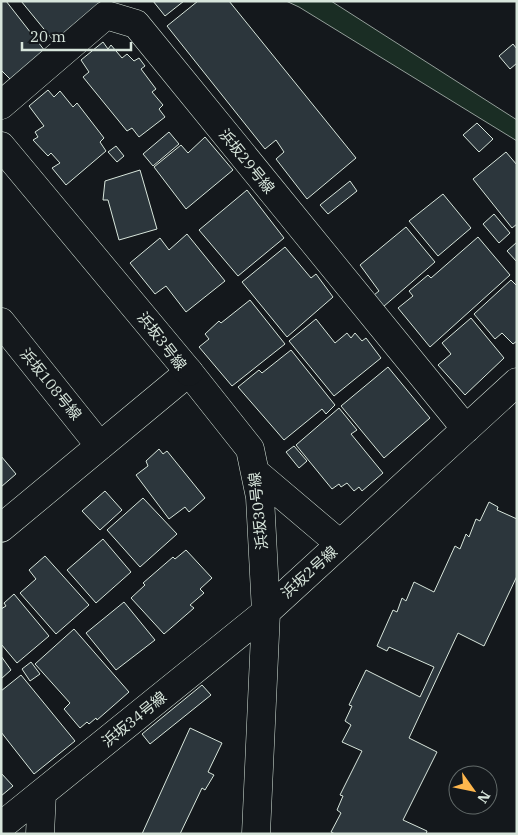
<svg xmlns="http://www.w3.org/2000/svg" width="518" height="835" viewBox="0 0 518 835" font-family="'IBM Plex Serif','Noto Sans JP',serif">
  <rect width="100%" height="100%" fill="#14181c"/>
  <path fill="#1a2d24" stroke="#939e99" d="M286 1H331L517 120V141L299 7Z"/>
  <path fill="#2c363c" stroke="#d8e6dc" d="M1 1H6L45 51 11 80 1 70Z
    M21 1H99L103 7 57 45Z
    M153 1H184L165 16Z
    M198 1H229L356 158 307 199 276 159 284 152 276 140 265 149 167 26Z
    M103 42 108 49 111 45 122 58 127 54 134 61 139 58 145 66 141 69 156 89 152 92 163 105 159 109 165 117 139 137 132 128 127 131 83 77 89 72 81 60Z
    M513 44 517 49V63L510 69 499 56Z
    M48 90 54 97 60 91 73 107 77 103 104 138 100 142 106 151 66 185 52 168 60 163 51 153 48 156 33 140 38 137 35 132 44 126 29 106Z
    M477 123 493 139 479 152 463 135Z
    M169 132 179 144 153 166 143 154Z
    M205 137 233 170 186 209 154 167 181 145 188 153Z
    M116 146 124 156 117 162 108 152Z
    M506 152 517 165V224L512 228 473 179Z
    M140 170 157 229 119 240 108 200H103L105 181Z
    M350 181 357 191 328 214 320 205Z
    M247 190 284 238 238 276 199 230Z
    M443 194 471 228 438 256 409 221Z
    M494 214 510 233 499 243 483 224Z
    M406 227 435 262 383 307 374 295 379 291 360 265Z
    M187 234 225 281 186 312 166 286 155 294 130 263 160 238 169 250Z
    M478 237 510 275 430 347 398 308 413 296 409 291 428 275 431 278Z
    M517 242V262L507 251Z
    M285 247 311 278 316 274 333 297 287 337 242 282Z
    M511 280 517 286V341L513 344 502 333 495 339 474 314Z
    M250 300 285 344 232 386 199 347 209 339 205 334 219 321 221 323Z
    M471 318 504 358 465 395 438 365 451 354 442 343Z
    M316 319 335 343 347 333 351 338 355 333 362 341 366 338 381 358 334 396 289 341Z
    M291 350 335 405 326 414 322 409 284 440 238 387 259 370 262 373Z
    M388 367 430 418 384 458 341 406Z
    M339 408 357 430 351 434 383 473 362 491 359 487 354 491 347 483 341 487 339 484 332 489 296 445Z
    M294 446 307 461 299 468 286 452Z
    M159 449 163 454 167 451 205 498 189 512 185 507 169 519 136 475 148 466 146 461Z
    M1 456 16 474 1 487Z
    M105 491 122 510 100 530 82 511Z
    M143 498 177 534 140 567 107 530Z
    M489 502 498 507 497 510 517 519V576L484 646 458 633 409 738 437 752 403 820 427 831 426 834H335L331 832 341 813 337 810 343 796 340 795 362 751 342 742 351 725 345 721 352 706 349 705 366 670 420 697 434 667 389 647 387 651 377 646 393 610 397 612 402 598 406 601 414 582 434 592 455 546 460 549 466 534 469 537 476 519 480 521Z
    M103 539 131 572 96 603 67 570Z
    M186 550 212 578 200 589 204 593 190 605 194 608 164 634 131 598 145 585 143 583 173 557 175 559Z
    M45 556 89 605 56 634 20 593 36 579 29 570Z
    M14 594 49 636 17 663 1 644V609L6 606 4 603Z
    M124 602 155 640 116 670 86 633Z
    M74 629 129 692 97 720 96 718 89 724 87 722 80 728 64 709 70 703 35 664Z
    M1 656 11 670 1 679Z
    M31 662 40 674 30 681 22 669Z
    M21 675 75 741 34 774 1 732V691Z
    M202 685 211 695 150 744 142 734Z
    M190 728 222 743 208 772 214 775 205 790 202 788 180 834H142Z
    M1 773 13 786 1 796Z"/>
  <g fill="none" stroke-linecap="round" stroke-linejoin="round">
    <g stroke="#d8e6dc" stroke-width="29">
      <path id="street" d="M1 105 106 15 136 24 466 429
        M1 322 100 446
        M255 472 340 544
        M1 528 189 372 250 449 260 497 266 612 1 826
        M40 834 42 793
        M256 834 266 612 517 382"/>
    </g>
    <g stroke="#d8e6dc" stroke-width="29">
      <path id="secondary" d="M1 146 189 372"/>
    </g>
    <use href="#street" stroke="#14181c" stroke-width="28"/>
    <use href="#secondary" stroke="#14181c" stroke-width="28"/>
  </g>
  <g text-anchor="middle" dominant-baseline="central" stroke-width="4" stroke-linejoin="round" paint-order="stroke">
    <g font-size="15" fill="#d8e6dc" stroke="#14181c">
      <text transform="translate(247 161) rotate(51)">浜坂29号線</text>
      <text transform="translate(162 341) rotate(52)">浜坂3号線</text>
      <text transform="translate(51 384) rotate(51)">浜坂108号線</text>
      <text transform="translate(258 511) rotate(-96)">浜坂30号線</text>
      <text transform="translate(309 572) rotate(-42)">浜坂2号線</text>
      <text transform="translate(134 719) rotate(-39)">浜坂34号線</text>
    </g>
  </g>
  <rect width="518" height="835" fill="none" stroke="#d8e6dc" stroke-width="5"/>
  <g transform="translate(473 790) rotate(123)"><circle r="24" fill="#14181c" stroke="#626a69"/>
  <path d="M0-4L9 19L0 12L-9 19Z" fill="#ffb74d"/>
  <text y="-8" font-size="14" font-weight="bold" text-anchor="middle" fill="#d8e6dc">N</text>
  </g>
  <path d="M22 42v8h109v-8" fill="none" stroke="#d8e6dc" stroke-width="2.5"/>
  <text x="30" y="42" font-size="15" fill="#d8e6dc" stroke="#14181c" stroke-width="4" paint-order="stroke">20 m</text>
</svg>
